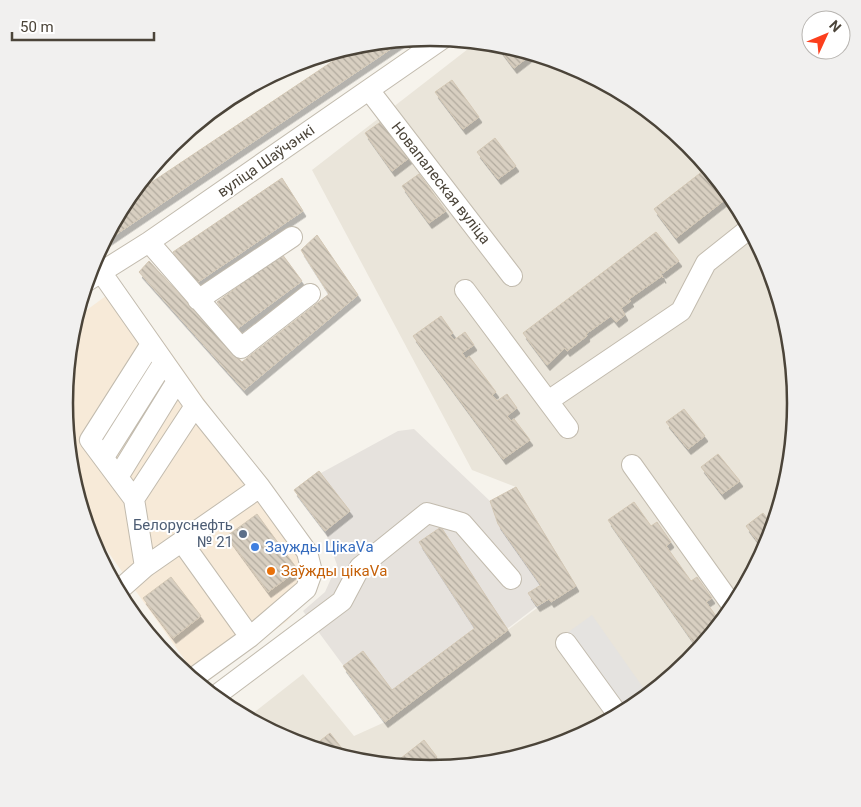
<svg xmlns="http://www.w3.org/2000/svg" width="861" height="807" viewBox="0 0 861 807" font-family="Roboto,sans-serif">
  <defs>
    <pattern id="building-back-hatch" width="6" height="6" patternUnits="userSpaceOnUse" patternTransform="scale(1.25)"><rect width="6" height="6" fill="#d8cfc1"/><path d="M-1 5l2 2M0 0l6 6M5-1l2 2" fill="none" stroke="#b1aa9e"/></pattern>
    <filter id="shadow"><feDropShadow dx="3" dy="5.5" stdDeviation="0" flood-color="#0004"/></filter>
  </defs>
  <rect width="100%" height="100%" fill="#f6f3ec"/>
  <path fill="#eae5da" d="M477 42 502 45 571 65 634 99 689 145 735 200 769 264 790 332 796 404 789 475 769 544 735 607 689 662 634 708 570 742 502 763 430 769 359 762 290 742 247 718 303 674 354 736 385 722 549 599 516 487 472 470 312 170Z"/>
  <path fill="#f7ead8" d="M122 284 315 554 314 592 287 621 202 684 86 521 71 475 65 403 72 332 76 318Z"/>
  <path fill="#e6e2dd" d="M414 429 490 501 516 487 576 586 551 602 549 599 537 606 385 722 303 611 325 592 337 565 325 531 294 490 319 471 321 473 398 431Z"/>
  <path fill="#e5e3e0" d="M592 615 649 696 634 708 611 720 556 641Z"/>
  <path fill="url(#building-back-hatch)" stroke="#d3c7b4" filter="url(#shadow)" d="M404 40 102 244 128 198 357 45Z
    M503 45 532 54 514 68 499 48Z
    M452 80 479 117 463 129 435 92Z
    M382 121 409 158 392 171 365 133Z
    M495 138 516 166 498 179 477 152Z
    M708 167 731 195 676 238 654 209Z
    M419 174 446 211 429 223 402 186Z
    M282 178 303 211 195 284 173 252Z
    M656 232 679 261 663 273 660 271 663 278 662 276 629 299 631 301 621 308 625 315 616 322 611 316 586 334 587 336 567 351 565 348 547 365 523 333Z
    M317 235 358 295 244 390 139 272 149 261 242 362 329 294 301 250Z
    M282 254 302 281 237 329 217 302Z
    M441 316 453 333 450 335 454 340 465 332 474 345 462 353 466 359 469 356 496 392 492 395 497 401 507 394 517 408 507 416 511 421 514 419 530 440 503 459 413 336Z
    M684 409 705 436 688 449 666 422Z
    M718 454 740 481 722 494 701 467Z
    M319 471 350 511 325 531 294 490Z
    M516 487 576 586 551 602 549 599 537 606 528 593 541 585 498 524 490 501Z
    M634 502 651 526 657 522 671 542 666 546 691 581 697 577 712 598 706 602 721 623 699 650 608 520Z
    M763 513 774 527 765 551 746 526Z
    M257 514 298 570 268 592 227 536Z
    M441 527 508 630 385 722 343 666 363 651 392 690 475 628 419 542Z
    M171 577 201 616 173 638 143 598Z
    M591 723 601 725 570 742 558 746 565 735Z
    M330 733 351 760 311 748Z
    M424 740 437 757 422 769 391 766Z"/>
  <g fill="none" stroke-linecap="round" stroke-linejoin="round">
    <g stroke="#c2bbae" stroke-width="22">
      <path id="minor" d="M369 90 512 276
        M149 242 241 348 310 294
        M101 272 195 406 134 499 145 567
        M87 281 149 242 442 39
        M465 290 568 428
        M198 300 292 237
        M548 401 681 311 706 263 750 228
        M195 406 260 487 307 552 312 572 306 589 250 637
        M104 457 164 362
        M632 465 734 608
        M118 477 177 381
        M134 499 90 440 151 344
        M182 542 250 637 192 679
        M118 591 145 567 260 487
        M566 643 619 716
        M214 697 342 601 360 567 427 513 462 523 511 579"/>
    </g>
    <use href="#minor" stroke="#fff" stroke-width="20"/>
  </g>
  <circle fill="#5c6f8a" stroke="#fff" stroke-width="2" cx="243" cy="534" r="5"/>
  <circle fill="#3f7fe0" stroke="#fff" stroke-width="2" cx="255" cy="547" r="5"/>
  <circle fill="#e8710a" stroke="#fff" stroke-width="2" cx="271" cy="571" r="5"/>
  <g text-anchor="middle" dominant-baseline="central" stroke-width="4" stroke-linejoin="round" paint-order="stroke">
    <g font-size="15" fill="#4b4439" stroke="#fff">
      <text transform="translate(266 161) rotate(-35)">вуліца Шаўчэнкі</text>
      <text transform="translate(441 183) rotate(52)">Новапалеская вуліца</text>
    </g>
    <g font-size="15" fill="#4e5e75" stroke="#fff" text-anchor="end">
      <text x="233" y="525">Белоруснефть<tspan x="233" dy="17">№ 21</tspan></text>
    </g>
    <g font-size="15" fill="#366cbe" stroke="#fff" text-anchor="start">
      <text x="265" y="547">Заужды ЦікаVа</text>
    </g>
    <g font-size="15" fill="#c56008" stroke="#fff" text-anchor="start">
      <text x="281" y="571">Заўжды цікаVа</text>
    </g>
  </g>
  <path d="M0 0H861V807H0ZM73 403a357 357 0 1 1 714 0a357 357 0 1 1-714 0Z" fill="#f1f0ef" fill-rule="evenodd"/>
  <path fill="none" stroke="#4b4439" stroke-width="2.5" d="M73 403a357 357 0 1 1 714 0a357 357 0 1 1-714 0Z"/>
  <g transform="translate(826 35) rotate(46)"><circle r="24" fill="#ffffff" stroke="#b7b4b0"/>
  <path d="M0-4L9 19L0 12L-9 19Z" fill="#fc3f1d"/>
  <text y="-8" font-size="14" font-weight="bold" text-anchor="middle" fill="#4b4439">N</text>
  </g>
  <path d="M12 32v8h142v-8" fill="none" stroke="#4b4439" stroke-width="2.5"/>
  <text x="20" y="32" font-size="15" fill="#4b4439" stroke="#ffffff" stroke-width="4" paint-order="stroke">50 m</text>
</svg>
